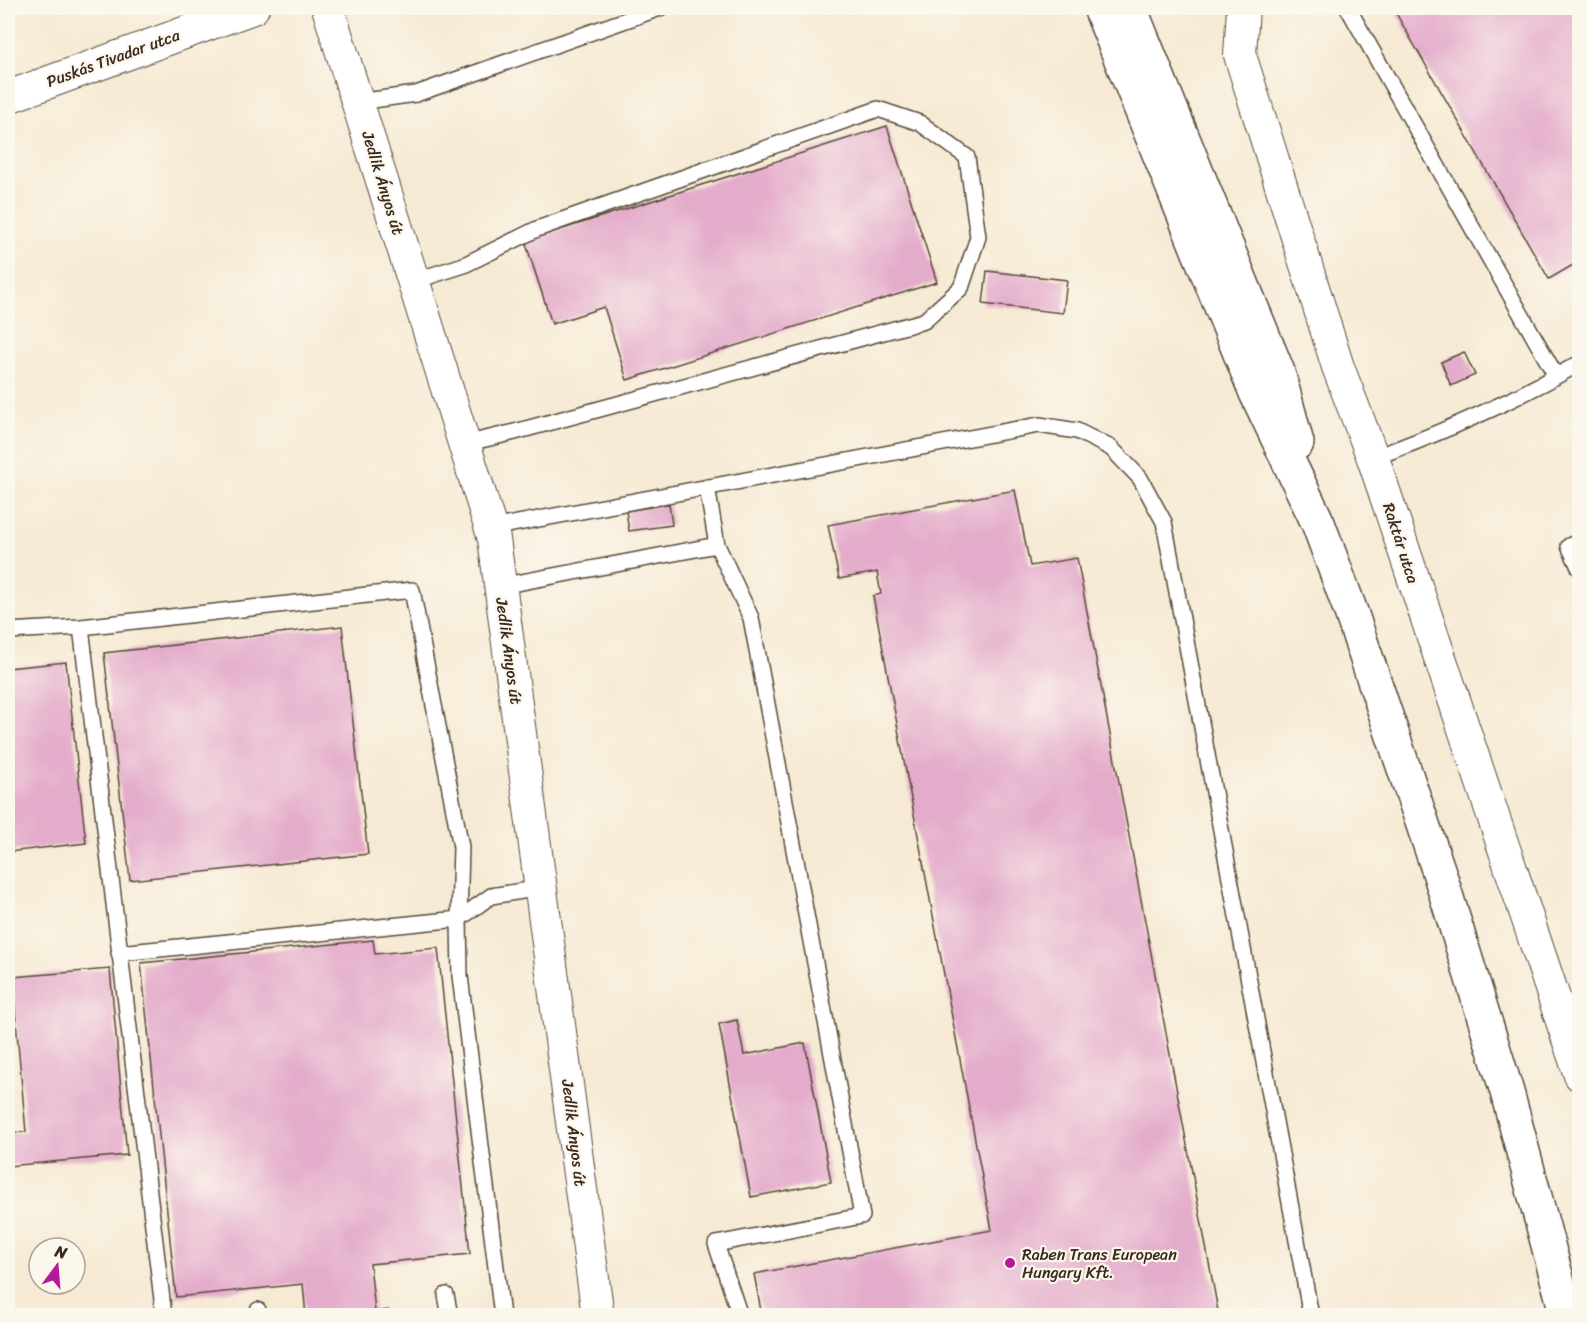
<svg xmlns="http://www.w3.org/2000/svg" width="1587" height="1323" viewBox="0 0 1587 1323" font-family="Sriracha,sans-serif">
  <rect width="100%" height="100%" fill="#fbf7ec"/>
  <filter id="ink" filterUnits="userSpaceOnUse"><feTurbulence type="fractalNoise" baseFrequency=".0167" numOctaves="2"/><feDisplacementMap in="SourceGraphic" scale="12" xChannelSelector="R" yChannelSelector="G"/><feConvolveMatrix kernelMatrix="1 2 1 2 8 2 1 2 1" color-interpolation-filters="sRGB"/></filter>
  <filter id="wash" filterUnits="userSpaceOnUse"><feTurbulence type="fractalNoise" baseFrequency=".008" numOctaves="4" result="noise"/><feDisplacementMap in="SourceGraphic" scale="24" xChannelSelector="R" yChannelSelector="G"/><feGaussianBlur stdDeviation="1.35" result="paint"/><feColorMatrix in="noise" values="0 0 0 0 0 0 0 0 0 0 0 0 0 0 0 0 0 1.4 0 .05"/><feComposite in="paint" operator="in"/></filter>
  <g filter="url(#wash)">
    <rect width="100%" height="100%" fill="#f6ead4"/>
    <g id="blocks">
      <path fill="#e4accb" d="M1393 8H1580V261L1549 279Z
        M887 126 937 282 627 380 604 307 552 324 525 241Z
        M987 271 1067 280 1063 313 983 304Z
        M1464 352 1475 375 1451 386 1441 362Z
        M1015 490 1030 566 1077 558 1219 1316H762L754 1274 992 1230 873 596 881 594 877 572 839 579 828 525Z
        M669 504 672 525 629 531 626 511Z
        M342 626 368 854 130 880 104 653Z
        M66 662 86 843 8 852V668Z
        M373 940 375 954 438 948 470 1254 370 1264 375 1312 388 1310V1316H306L303 1284 176 1297 141 963Z
        M110 969 127 1155 8 1166V1133L26 1132 12 977Z
        M737 1020 744 1055 805 1043 831 1182 751 1197 719 1024Z"/>
    </g>
  </g>
  <g filter="url(#ink)">
    <use href="#blocks" fill-opacity="0" stroke="#574739" stroke-width="1.5"/>
    <g fill="none" stroke-linecap="round" stroke-linejoin="round">
      <g stroke="#574739" stroke-width="18">
        <path id="lane" d="M1348 8 1556 376
          M358 102 416 94 660 8
          M414 281 464 265 537 229 878 109 920 123 967 157 978 237 961 288 924 321 511 433 464 444
          M1373 458C1444 432 1514 401 1580 363
          M707 487 717 545 751 618 862 1216 716 1244 740 1316
          M491 528 1039 425 1077 431 1111 448 1140 478 1164 522 1311 1316
          M1580 541 1569 546 1580 569
          M501 586 717 545
          M8 631 81 627
          M119 953 459 919 461 847 412 590 81 627C108 857 136 1086 164 1316
          M446 1295 450 1316
          M258 1310V1316
          M502 1316 460 976 459 919 491 896 541 888"/>
      </g>
      <g stroke="#574739" stroke-width="34">
        <path id="street" d="M328 8 494 539 598 1316
          M1243 8 1240 55 1338 367 1373 458 1580 1075
          M8 97 253 8"/>
      </g>
      <g stroke="#574739" stroke-width="36">
        <path id="primary" d="M1100 8 1256 393 1318 523 1351 612 1439 872 1507 1092 1567 1316
          M1130 8 1278 372 1297 443"/>
      </g>
      <use href="#lane" stroke="#fff" stroke-width="15"/>
      <use href="#street" stroke="#fff" stroke-width="32"/>
      <use href="#primary" stroke="#fff" stroke-width="33"/>
    </g>
  </g>
  <circle fill="#b5179e" stroke="#fbf7ec" stroke-width="2" cx="1010" cy="1263" r="6"/>
  <g text-anchor="middle" dominant-baseline="central" stroke-width="4.5" stroke-linejoin="round" paint-order="stroke">
    <g font-size="16" fill="#3b2a1e" stroke="#fbf7ec">
      <text transform="translate(113 58) rotate(-20)">Puskás Tivadar utca</text>
      <text transform="translate(383 183) rotate(73)">Jedlik Ányos út</text>
      <text transform="translate(1401 543) rotate(72)">Raktár utca</text>
      <text transform="translate(509 651) rotate(82)">Jedlik Ányos út</text>
      <text transform="translate(574 1133) rotate(83)">Jedlik Ányos út</text>
    </g>
    <g font-size="16" fill="#3b2a1e" stroke="#fbf7ec" text-anchor="start">
      <text x="1022" y="1254">Raben Trans European<tspan x="1022" dy="18">Hungary Kft.</tspan></text>
    </g>
  </g>
  <rect width="1587" height="1323" fill="none" stroke="#fbf7ec" stroke-width="30"/>
  <g transform="translate(57 1266) rotate(16)"><circle r="28" fill="#fbf7ec" stroke="#aea59a" stroke-width="1.5"/>
  <path d="M0-4.5L10 22L0 15L-10 22Z" fill="#b5179e"/>
  <text y="-9" font-size="16" font-weight="bold" text-anchor="middle" fill="#3b2a1e">N</text>
  </g>
</svg>
